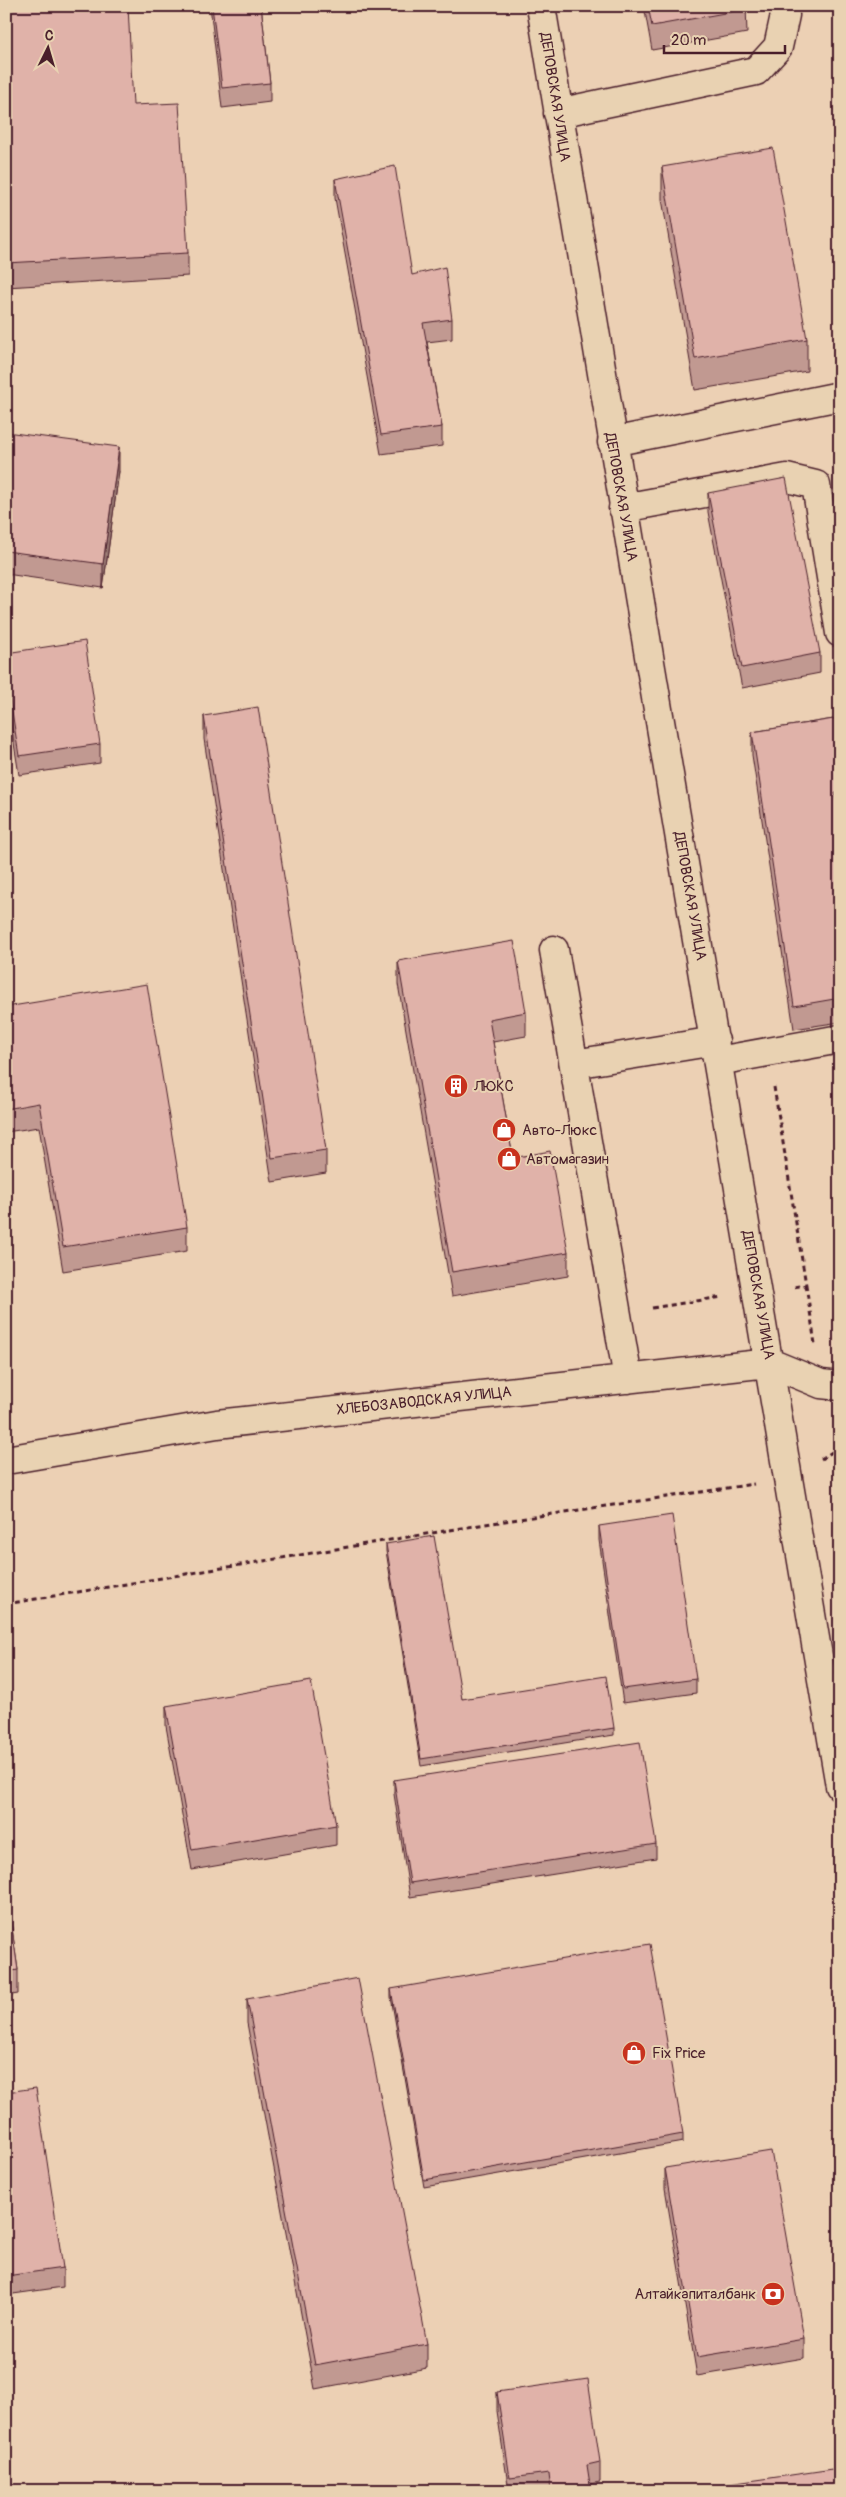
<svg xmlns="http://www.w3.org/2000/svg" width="846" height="2497" viewBox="0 0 846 2497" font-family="Pangolin,sans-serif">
  <rect width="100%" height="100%" fill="#ecd0b4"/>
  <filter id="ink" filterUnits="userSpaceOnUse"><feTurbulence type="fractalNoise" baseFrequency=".02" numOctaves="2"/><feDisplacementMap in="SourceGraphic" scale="10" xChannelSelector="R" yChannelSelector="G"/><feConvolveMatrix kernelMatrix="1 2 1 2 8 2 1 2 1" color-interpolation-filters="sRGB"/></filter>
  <g filter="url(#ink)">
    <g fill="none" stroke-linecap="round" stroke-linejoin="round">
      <g stroke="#4a1f2b" stroke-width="31">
        <path id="minor" d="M541 6C637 600 742 1192 840 1786
          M558 113 756 71 778 47 785 15 783 6
          M612 442 840 396
          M623 508 787 478 816 485 840 633
          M554 950 628 1379
          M718 1061 840 1039
          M574 1064 715 1041
          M6 1460 217 1424 770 1363 821 1384 840 1386"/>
      </g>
      <path stroke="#4a1f2b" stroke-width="3" stroke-dasharray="5 4" stroke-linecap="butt" d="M774 1087 806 1285 793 1287
        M806 1285 815 1344
        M652 1308 722 1297
        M821 1459 840 1447
        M6 1604 492 1523 754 1484"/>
      <use href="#minor" stroke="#e9d2b2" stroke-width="28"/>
    </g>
    <path fill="#c19991" stroke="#4a1f2b" d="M6 6 133 105 188 253V276L6 287V120H10L6 53Z
      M210 6H261L270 83V102L222 108Z
      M644 6H746L747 33 652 50Z
      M662 167 807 339V371L695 390 662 199Z
      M335 179 412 275 452 319V339L427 342 442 427V446L381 454 335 198Z
      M6 432 119 471 103 588 6 574Z
      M708 493 820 653V673L742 688 708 512Z
      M6 653 100 744V763L19 775 6 692Z
      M204 716 326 1150V1173L272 1182 204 739Z
      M840 718V816H839L840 822V1022L794 1029 752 755V732Z
      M398 961 526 1012V1036L493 1042 513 1158 568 1252V1276L452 1296 398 984Z
      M6 1007 187 1227V1251L63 1271 39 1127 6 1132Z
      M599 1526 696 1679V1693L623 1703 599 1540Z
      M386 1544 462 1699 614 1728V1735L421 1766 386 1551Z
      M166 1706 336 1825V1845L192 1870 166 1726Z
      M394 1780 656 1844V1858L410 1897 394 1794Z
      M6 1888 18 1970V1994L6 1996Z
      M391 1989 683 2134V2142L424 2187 391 1997Z
      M247 1999 427 2344V2368L315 2389 247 2023Z
      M6 2092 63 2268V2287L6 2295Z
      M665 2168 804 2339V2358L697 2376 665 2188Z
      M497 2392 600 2462V2482L590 2484 591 2491H509L497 2411Z"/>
    <path fill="#9d7d76" stroke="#4a1f2b" d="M119 447V471L103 588V564Z"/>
    <path fill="#e0b2a9" stroke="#4a1f2b" d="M6 6H128L133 105 179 103 188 253 6 263V120H11L6 29Z
      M212 6H261L270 83 222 88Z
      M648 6H746L747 9 652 26Z
      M773 148 807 339 695 359 662 167Z
      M395 166 412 275 445 267 452 319 423 323 442 427 381 435 335 179Z
      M6 432 119 447 103 564 6 551Z
      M786 478 820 653 742 668 708 493Z
      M85 641 100 744 19 756 6 673V653Z
      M258 707 326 1150 272 1158 204 716Z
      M840 718V793H835L840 822V998L794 1006 752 732Z
      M514 941 526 1012 489 1019 513 1158 550 1151 568 1252 452 1272 398 961Z
      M147 984 187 1227 63 1247 39 1103 6 1109V1007Z
      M672 1515 696 1679 623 1689 599 1526Z
      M434 1536 462 1699 606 1676 614 1728 421 1759 386 1544Z
      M311 1681 336 1825 192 1850 166 1706Z
      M640 1742 656 1844 410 1883 394 1780Z
      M6 1888 18 1970 6 1972Z
      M650 1944 683 2134 424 2180 391 1989Z
      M358 1978 427 2344 315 2365 247 1999Z
      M36 2088 63 2268 6 2276V2092Z
      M771 2151 804 2339 697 2357 665 2168Z
      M588 2379 600 2462 587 2465 591 2491H551L549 2473 510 2478 497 2392Z
      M833 2469 836 2491H680Z
      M351 2487V2491H328Z"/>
  </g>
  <defs>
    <g id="building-disc" transform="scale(1.25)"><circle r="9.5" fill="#c8321e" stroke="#e9d2b2"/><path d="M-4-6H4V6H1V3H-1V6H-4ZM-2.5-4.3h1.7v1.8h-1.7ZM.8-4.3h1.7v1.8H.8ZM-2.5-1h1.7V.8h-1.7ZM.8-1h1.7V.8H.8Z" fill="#fff"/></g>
    <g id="shop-disc" transform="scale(1.25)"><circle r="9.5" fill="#c8321e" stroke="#e9d2b2"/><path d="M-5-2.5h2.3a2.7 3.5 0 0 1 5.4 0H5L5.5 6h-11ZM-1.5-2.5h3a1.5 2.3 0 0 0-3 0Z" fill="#fff"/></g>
    <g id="bank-disc" transform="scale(1.25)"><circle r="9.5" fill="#c8321e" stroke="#e9d2b2"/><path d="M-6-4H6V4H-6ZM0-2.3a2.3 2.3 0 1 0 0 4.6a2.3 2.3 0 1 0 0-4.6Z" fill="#fff"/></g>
  </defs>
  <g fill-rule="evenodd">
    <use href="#building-disc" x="456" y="1086"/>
    <use href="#shop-disc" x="504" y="1130"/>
    <use href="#shop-disc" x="509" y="1159"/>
    <use href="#shop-disc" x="634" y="2053"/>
    <use href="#bank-disc" x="773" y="2294"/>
  </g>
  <g text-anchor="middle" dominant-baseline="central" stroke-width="4" stroke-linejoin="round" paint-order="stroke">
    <g font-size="15" fill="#4a1f2b" stroke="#e9d2b2">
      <text transform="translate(555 97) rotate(81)">ДЕПОВСКАЯ УЛИЦА</text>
      <text transform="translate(621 497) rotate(80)">ДЕПОВСКАЯ УЛИЦА</text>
      <text transform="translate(690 896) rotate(80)">ДЕПОВСКАЯ УЛИЦА</text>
      <text transform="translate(758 1295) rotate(80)">ДЕПОВСКАЯ УЛИЦА</text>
      <text transform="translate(424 1401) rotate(-6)">ХЛЕБОЗАВОДСКАЯ УЛИЦА</text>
    </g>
    <g font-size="15" fill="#4a1f2b" stroke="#e9d2b2" text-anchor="start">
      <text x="474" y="1086">ЛЮКС</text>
      <text x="522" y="1130">Авто-Люкс</text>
      <text x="526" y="1159">Автомагазин</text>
      <text x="652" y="2053">Fix Price</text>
      <text x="756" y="2294" text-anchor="end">Алтайкапиталбанк</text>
    </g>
  </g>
  <rect width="846" height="2497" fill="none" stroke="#e9d2b2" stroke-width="25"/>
  <rect x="12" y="12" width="821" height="2472" fill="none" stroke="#4a1f2b" stroke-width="2" filter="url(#ink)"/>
  <g transform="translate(48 48) rotate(5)" stroke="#e9d2b2" stroke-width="4" paint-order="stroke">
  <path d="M0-4L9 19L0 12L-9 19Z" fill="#4a1f2b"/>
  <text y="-8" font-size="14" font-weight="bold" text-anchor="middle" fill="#4a1f2b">С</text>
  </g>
  <path d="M664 45v8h121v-8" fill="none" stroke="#4a1f2b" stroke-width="2.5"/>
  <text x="671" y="45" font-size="15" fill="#4a1f2b" stroke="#e9d2b2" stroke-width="4" paint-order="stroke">20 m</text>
</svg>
